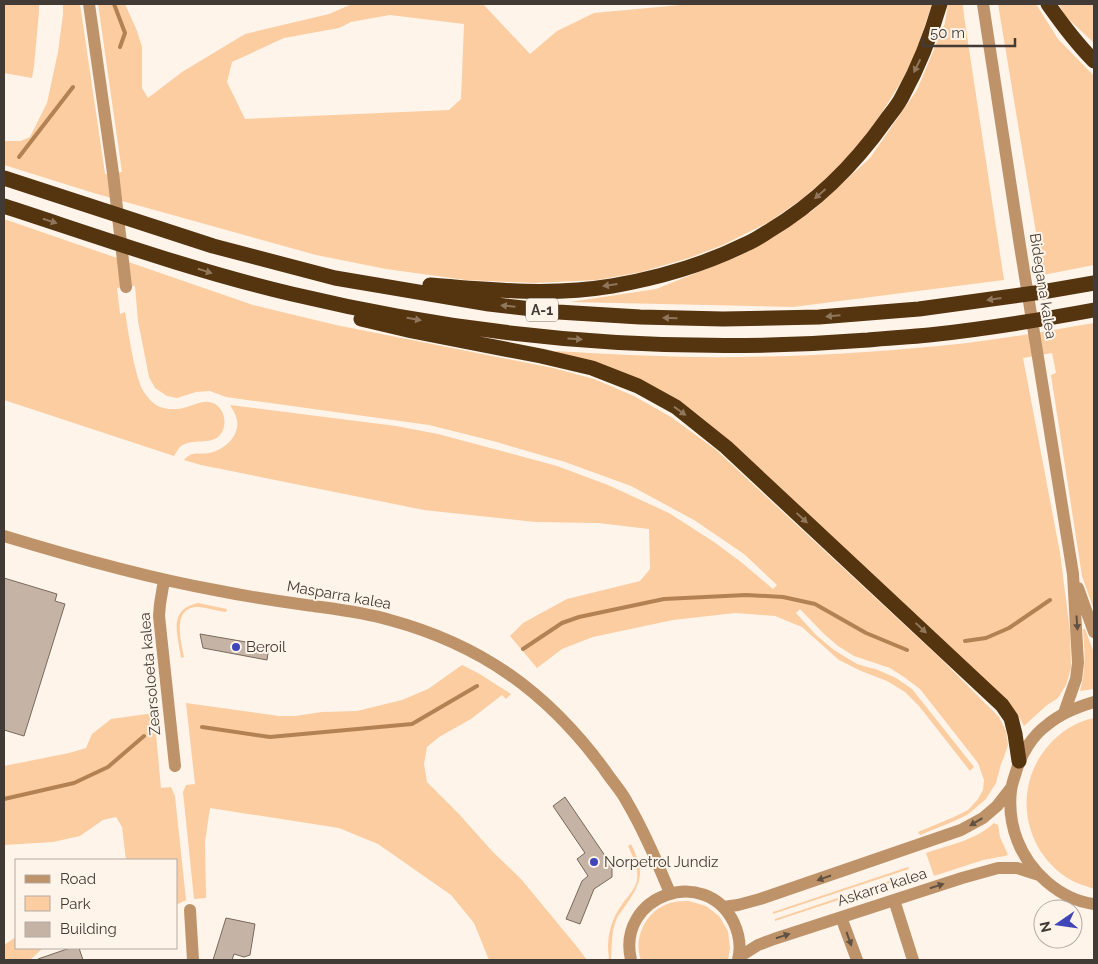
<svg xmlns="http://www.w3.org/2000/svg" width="1098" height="964" viewBox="0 0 1098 964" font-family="Raleway,sans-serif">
  <rect width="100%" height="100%" fill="#fef4ea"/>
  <path fill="#fccda1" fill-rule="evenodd" d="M4 4H39V12L34 66 32 78 4 73Z
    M63 4H80L105 174 122 172 98 4H125L137 31 142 47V88L148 98 182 72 245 34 329 14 352 4H483L530 54 557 31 594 13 691 4H932L915 55 901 82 879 117 858 146 828 177 802 199 769 222 723 245 689 258 641 272 597 280 534 283 466 280 386 269 316 255 97 194 4 165V141H21L30 137 47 103 58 52 63 14ZM390 15 464 24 461 99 449 110 245 119 227 82 232 62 284 38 339 28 351 22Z
    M948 4H963L964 16 1004 280 793 307 570 302 656 289 741 255 812 211 870 158 917 90 945 23Z
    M998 4H1036L1058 39 1094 76V265L1043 275Z
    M1059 4H1094V43L1065 16Z
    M4 219 253 305 336 325 553 368 594 379 634 396 671 417 715 449 940 658 999 717 1006 731 1008 745 1004 757 1001 764 996 783 986 799 967 815 952 822 920 835 918 832 954 817 968 810 978 799 983 790 984 780 978 763 920 689 904 677 890 668 854 656 838 646 823 633 800 609 796 613 816 635 834 650 857 664 878 670 896 678 912 689 974 767 970 771 919 706 905 692 887 681 861 671 839 660 802 627 775 616 735 613 673 620 593 637 562 649 537 668 510 636 523 623 567 599 640 581 650 569 649 529 598 523 535 522 424 510 201 465 184 460C193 450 198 455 209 453 224 450 240 436 237 420 236 415 233 410 230 405L396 426 438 434 557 466 608 485 669 513 714 542 741 562 773 589 777 585 744 554 694 520 631 486 565 462 493 441 429 425 226 397 210 391 196 392 177 398 167 396 155 388 149 377 138 321 135 286 117 288 120 314 125 312C129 335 132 361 140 384 142 391 150 401 156 405 167 411 179 410 190 406 196 404 202 401 209 402 224 404 229 424 220 435 211 446 192 437 180 447 178 449 176 453 174 456L4 400Z
    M1094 323V610L1082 576 1051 375 1056 373 1052 353 1023 358 1060 553 1070 631 1071 668 1066 685 1058 698 1047 705 1024 726 1016 712 689 411 556 355V351C601 354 646 356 692 357 784 358 876 353 967 343 1010 338 1052 330 1094 323Z
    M198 603 227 609 226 612C217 611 208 608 199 607 171 606 181 641 184 657L181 658C178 634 167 610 198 603Z
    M1083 629H1085L1094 653V689L1080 691C1086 668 1085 653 1083 629Z
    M462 665 478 673 511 694 506 699 502 695 471 719 439 737 427 747 424 764 427 782 458 813 492 851 521 879 578 948 587 960H489L474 923 451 895 378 844 339 828 210 808 205 842 206 898 194 899 183 792 186 785 195 784 186 703 279 716H295L322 712 357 711 402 700 428 689Z
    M154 713 161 788 171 787 175 796 186 900 176 905V860H126L122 827 116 817 103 820 80 836 53 842 4 845V766L69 753 86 748 92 734 111 719Z
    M1094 718V889C1083 885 1072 882 1063 875 1021 844 1014 784 1049 745 1060 732 1077 721 1094 718Z
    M994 823 998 825 1000 837 1008 855 1005 856 983 860 934 876 926 853C949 845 976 840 994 823Z
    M631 844C643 869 644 878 628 902 625 907 620 912 617 918 611 931 612 946 611 960H604L609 958C606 941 610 921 621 906 626 898 635 890 637 880 639 868 633 857 628 846Z
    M908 867 909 869 773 914V912Z
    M910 874 911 876 775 921V919Z
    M689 901 706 906 719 916 728 931 730 948 728 960H641C632 937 648 907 674 902 679 901 684 901 689 901Z
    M16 937V948H43L30 960H4V945Z"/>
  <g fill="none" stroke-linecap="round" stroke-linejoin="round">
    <path stroke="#b28254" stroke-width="4" d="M114 4 125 33 120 47
      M19 157 73 87
      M965 641 986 638 1009 628 1050 600
      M523 649 562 623 579 617 664 599 746 595 783 597 815 604 866 633 907 650
      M202 727 270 737 412 724 477 686
      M4 799 74 783 108 767 144 736"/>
  </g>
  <path fill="#c5b4a5" stroke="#78695c" d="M4 578 57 594 55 601 65 604 24 736 4 730Z
    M200 634 269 646 267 660 203 648Z
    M565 797 612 866V877L594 889 580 924 566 919 582 881 588 876 577 859 585 853 553 806Z
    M226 918 255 924 250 955 244 957 234 954 232 960H213Z
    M70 948H79L83 960H39L38 959Z"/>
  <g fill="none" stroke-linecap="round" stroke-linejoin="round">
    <path stroke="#bf936a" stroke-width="12" d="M89 4 113 173 126 287
      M983 4 1020 246 1073 574 1078 663 1076 679 1064 713
      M4 536C73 557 143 577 215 590 245 596 276 601 306 605 334 609 363 612 390 620 482 645 547 692 604 769 611 780 621 790 627 802 644 831 657 862 670 893
      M164 580 160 604 159 616 175 766
      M1078 588 1094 632
      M1094 702C1077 707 1061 713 1047 725 1032 736 1021 754 1016 772 1014 778 1012 784 1011 790 1007 825 1020 859 1047 882 1060 893 1077 902 1094 904
      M894 900 913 960
      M723 907 738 905 760 899 961 830 983 818 997 806 1011 788
      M190 910 193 960
      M841 917 857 960
      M739 957 758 945 774 939 962 878 998 868H1017L1039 875
      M631 960C616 895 706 864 734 923 739 934 741 948 738 960"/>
    <path stroke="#553410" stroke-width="15" d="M1048 4C1062 24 1077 44 1094 61
      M4 178 213 246 335 278 489 304 558 312 640 317 723 319 819 317 919 309 1042 292 1094 283
      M4 206C99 237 194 271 292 294 480 339 675 355 868 340 888 338 909 337 929 335 984 329 1040 320 1094 310
      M430 285C490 290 552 296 612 286 658 278 704 265 746 244 754 241 761 236 769 231 816 203 855 164 886 120 892 112 899 104 903 95 919 66 931 35 940 4
      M361 319 412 331 541 356 592 368 638 386 676 407 726 447 1002 705 1011 718 1015 734 1019 761"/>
  </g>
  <defs><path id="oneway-solid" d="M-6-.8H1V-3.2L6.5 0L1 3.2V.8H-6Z" transform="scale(1.25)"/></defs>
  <g fill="#90775c">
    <use href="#oneway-solid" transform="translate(917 66) rotate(116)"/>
    <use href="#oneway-solid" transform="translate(820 194) rotate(139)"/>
    <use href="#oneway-solid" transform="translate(50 221) rotate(18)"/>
    <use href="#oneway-solid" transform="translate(205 271) rotate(17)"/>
    <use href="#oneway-solid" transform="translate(610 285) rotate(172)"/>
    <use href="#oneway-solid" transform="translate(994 299) rotate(172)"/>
    <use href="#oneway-solid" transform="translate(508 306) rotate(-174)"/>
    <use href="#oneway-solid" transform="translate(833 316) rotate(175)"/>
    <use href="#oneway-solid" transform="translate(670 318) rotate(-178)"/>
    <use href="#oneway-solid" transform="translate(414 319) rotate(10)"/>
    <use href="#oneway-solid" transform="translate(575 339) rotate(4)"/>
    <use href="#oneway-solid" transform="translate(680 411) rotate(36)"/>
    <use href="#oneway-solid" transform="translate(802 518) rotate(43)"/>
    <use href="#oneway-solid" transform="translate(921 628) rotate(43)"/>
  </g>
  <g fill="#615142">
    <use href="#oneway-solid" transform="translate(1077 623) rotate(86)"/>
    <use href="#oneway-solid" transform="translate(976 822) rotate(149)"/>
    <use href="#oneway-solid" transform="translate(824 878) rotate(161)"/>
    <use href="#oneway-solid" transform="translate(937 886) rotate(-18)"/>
    <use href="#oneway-solid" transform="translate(783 936) rotate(-18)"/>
    <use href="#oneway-solid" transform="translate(849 939) rotate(70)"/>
  </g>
  <g fill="#3f46ba" stroke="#fef4ea" stroke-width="2">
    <circle cx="236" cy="647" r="5"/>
    <circle cx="594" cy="862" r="5"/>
  </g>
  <g text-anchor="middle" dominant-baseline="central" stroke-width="4" stroke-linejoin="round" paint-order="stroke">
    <rect fill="#fef4ea" stroke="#7a726b" stroke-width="1" x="526" y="298.5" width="32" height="23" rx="4"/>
    <g font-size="14" font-weight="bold" fill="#423b35">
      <text x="542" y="310">A-1</text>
    </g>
    <g font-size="15" fill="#423b35" stroke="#fef4ea">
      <text transform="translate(1043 286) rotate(81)">Bidegana kalea</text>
      <text transform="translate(339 595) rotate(10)">Masparra kalea</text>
      <text transform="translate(150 674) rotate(-95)">Zearsoloeta kalea</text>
      <text transform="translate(882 887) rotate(-18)">Askarra kalea</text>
    </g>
    <g font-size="15" fill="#423b35" stroke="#fef4ea" text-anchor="start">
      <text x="246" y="647">Beroil</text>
      <text x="604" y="862">Norpetrol Jundiz</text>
    </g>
  </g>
  <rect width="1098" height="964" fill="none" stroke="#423b35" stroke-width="10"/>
  <rect x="15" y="859" width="162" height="90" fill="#fef4ea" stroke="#b3aaa2"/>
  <rect x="25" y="875" width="25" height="8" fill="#bf936a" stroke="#b3aaa2"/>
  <text x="60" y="884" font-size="15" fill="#423b35">Road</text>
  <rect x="25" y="896" width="25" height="15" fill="#fccda1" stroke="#b3aaa2"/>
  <text x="60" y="909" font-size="15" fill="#423b35">Park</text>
  <rect x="25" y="922" width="25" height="15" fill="#c5b4a5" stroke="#b3aaa2"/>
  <text x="60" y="934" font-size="15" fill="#423b35">Building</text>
  <g transform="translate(1058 924) rotate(257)"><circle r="24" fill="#fef4ea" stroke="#b3aaa2"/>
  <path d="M0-4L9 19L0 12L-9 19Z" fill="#3f46ba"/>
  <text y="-8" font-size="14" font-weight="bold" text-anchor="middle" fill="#423b35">N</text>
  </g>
  <path d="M923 38v8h92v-8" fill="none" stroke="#423b35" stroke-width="2.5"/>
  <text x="930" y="38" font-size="15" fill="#423b35" stroke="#fef4ea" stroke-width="4" paint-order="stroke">50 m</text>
</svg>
